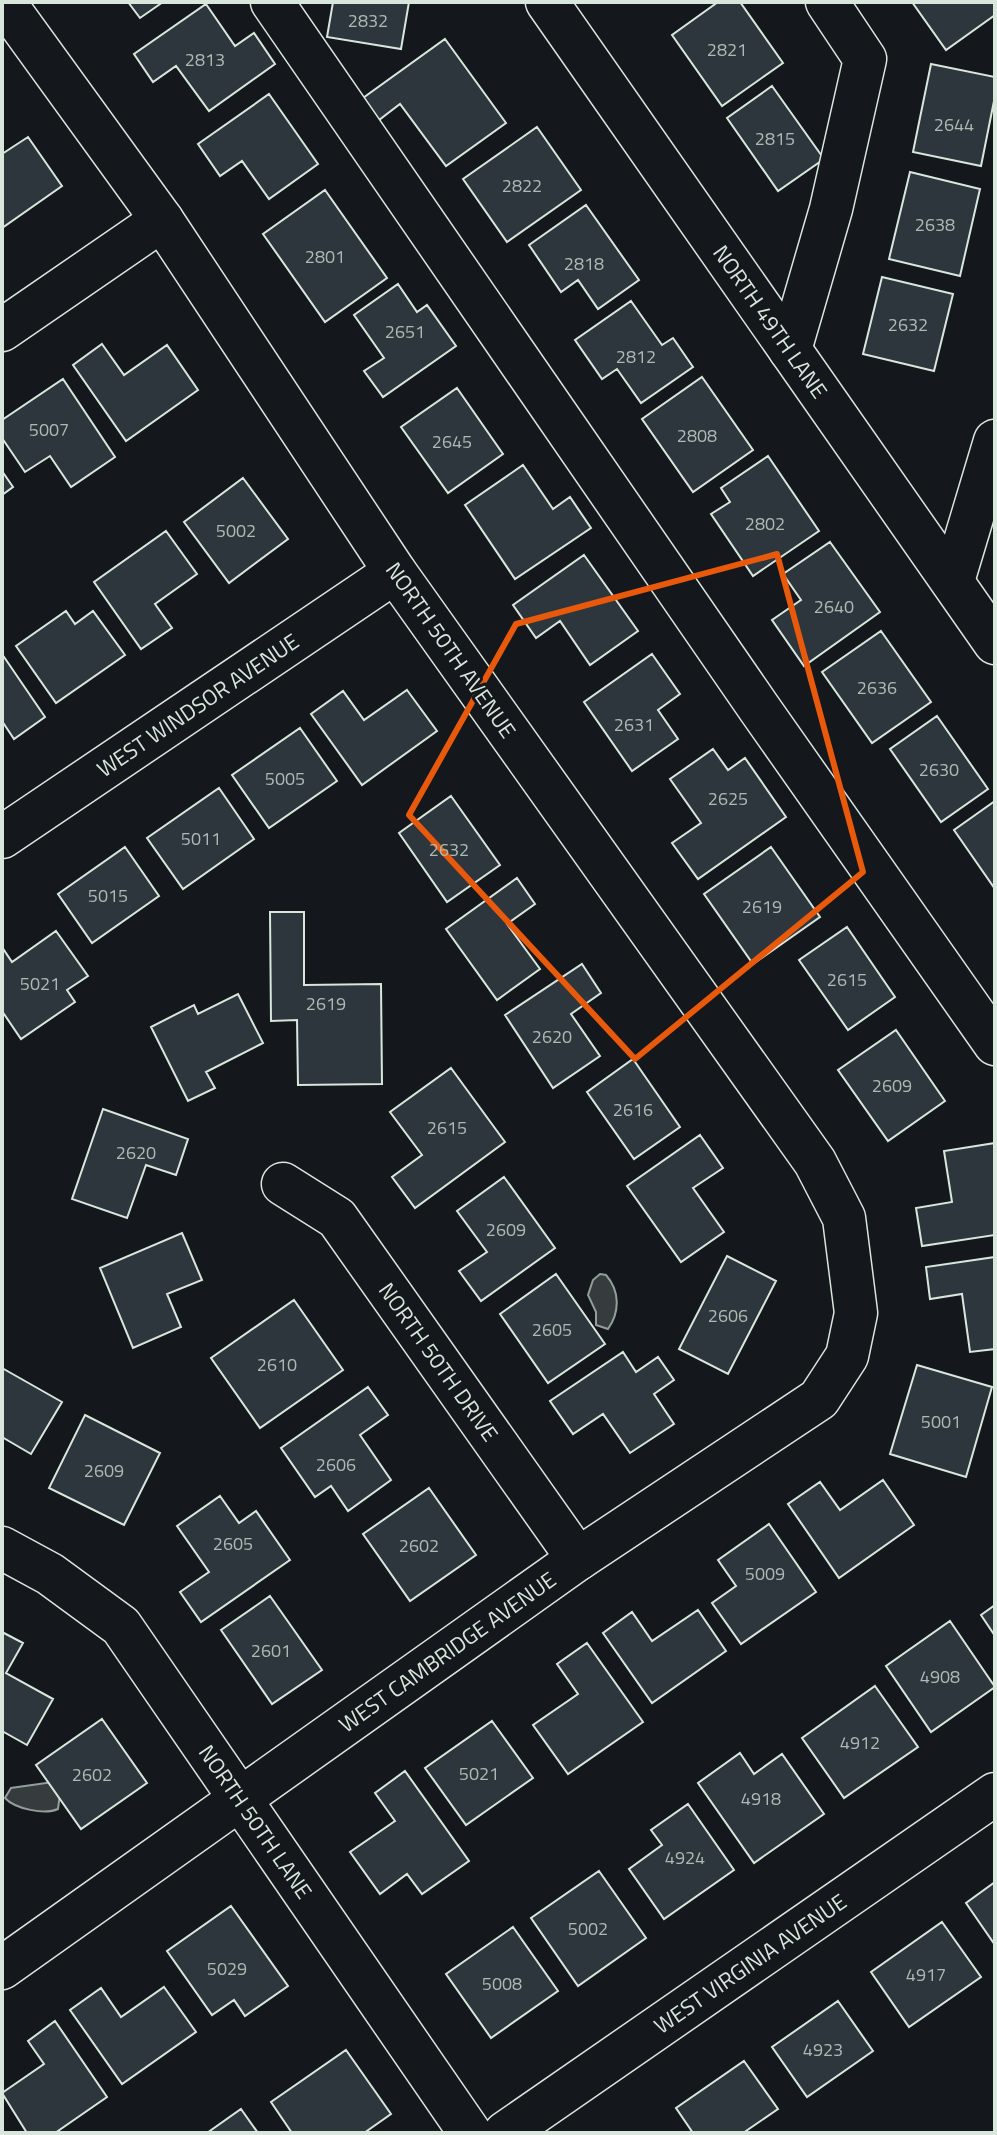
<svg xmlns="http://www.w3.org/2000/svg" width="997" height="2135" viewBox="0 0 997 2135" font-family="'Titillium Web',sans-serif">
  <rect width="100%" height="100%" fill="#14181c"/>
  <path fill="#363b3e" stroke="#939e99" stroke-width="2" d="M600 1274 606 1275C620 1291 620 1312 608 1329L596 1325V1312L588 1295 593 1280Z
    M53 1782 60 1794 58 1809C45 1815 15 1809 5 1798L11 1788Z"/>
  <path fill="#2c363c" stroke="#d8e6dc" stroke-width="2" d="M128 2H163L140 18Z
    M333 2H409L401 49 327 37Z
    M718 2H740L783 63 722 106 672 35Z
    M912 2H995V15L946 50Z
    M206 4 235 46 254 33 275 64 209 111 176 66 153 82 134 54Z
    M445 39 506 123 446 166 400 104 379 120 363 98Z
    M931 64 995 77V96L981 166 913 152Z
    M772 86 824 159 778 191 727 118Z
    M269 94 318 164 269 199 242 161 220 176 198 144Z
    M537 127 581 190 507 242 463 179Z
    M28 137 62 186 2 228V154Z
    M910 172 980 189 960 276 889 259Z
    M325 190 387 278 325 322 263 234Z
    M586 205 639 280 598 309 578 280 561 292 529 245Z
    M882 277 953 294 934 371 863 354Z
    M398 284 417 312 427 305 456 346 383 397 364 371 384 358 354 315Z
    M631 301 662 345 673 338 693 367 641 403 617 369 602 379 575 340Z
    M102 344 124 375 167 345 198 390 126 441 73 365Z
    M702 377 753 450 693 492 642 419Z
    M63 379 115 457 71 487 50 456 25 472 2 438V420Z
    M457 388 503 454 448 493 401 427Z
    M768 456 819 531 753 576 711 514 730 502 721 488Z
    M523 465 553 509 570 497 591 528 515 579 465 505Z
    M2 471 13 487 2 495Z
    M243 478 288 539 229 583 184 522Z
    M166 531 197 574 155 604 172 628 141 649 94 582Z
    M830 542 880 612 804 666 772 620 801 600 783 574Z
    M584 555 638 631 590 665 560 621 536 638 513 605Z
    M66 611 75 624 93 611 125 655 56 703 16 646Z
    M881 631 931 702 872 743 822 672Z
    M2 654 45 717 14 739 2 721Z
    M652 654 680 694 658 710 678 739 632 771 584 702Z
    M407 690 437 731 362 785 311 714 343 691 364 720Z
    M937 716 988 789 941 822 890 749Z
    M300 728 337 781 269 828 232 775Z
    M713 749 728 770 745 758 786 817 698 879 672 843 701 823 670 779Z
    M219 788 254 839 183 889 147 838Z
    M451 796 500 865 447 902 399 833Z
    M995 801V889L954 830Z
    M125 847 159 896 92 943 58 894Z
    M771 847 820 917 753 964 704 894Z
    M517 878 535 904 507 924 540 969 497 1000 446 929Z
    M270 912H304V985L381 984 382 1084 298 1085 297 1020 271 1021Z
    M847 927 895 997 848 1030 799 960Z
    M56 931 88 976 67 990 75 1002 21 1039 2 1011V947L12 962Z
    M582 964 601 993 571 1014 600 1056 553 1088 505 1015Z
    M238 994 263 1043 206 1072 215 1088 188 1101 151 1027 194 1005 198 1014Z
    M896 1030 945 1101 888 1141 838 1070Z
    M633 1059 680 1127 634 1159 587 1092Z
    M451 1068 505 1142 415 1208 392 1177 422 1155 390 1112Z
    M103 1109 188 1139 176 1175 146 1165 127 1218 72 1199Z
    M700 1135 723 1168 693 1188 724 1232 681 1262 627 1186Z
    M995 1143V1235L922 1246 916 1208 952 1202 944 1151Z
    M504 1177 555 1248 481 1301 459 1271 487 1252 457 1211Z
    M182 1233 202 1280 167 1294 181 1327 133 1348 100 1268Z
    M727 1256 776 1281 728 1374 679 1349Z
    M995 1257V1349L970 1352 962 1294 930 1299 926 1267Z
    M556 1274 605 1344 548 1383 500 1314Z
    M294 1300 343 1370 260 1428 211 1358Z
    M623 1352 636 1372 658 1357 674 1380 654 1394 674 1424 630 1453 603 1414 573 1434 550 1401Z
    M917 1365 992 1387 966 1477 890 1454Z
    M2 1368 62 1402 31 1454 2 1437Z
    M368 1387 388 1415 360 1435 391 1480 348 1511 331 1486 315 1497 281 1448Z
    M85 1415 160 1453 124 1525 49 1488Z
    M883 1480 914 1525 839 1578 788 1504 820 1482 840 1510Z
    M429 1488 476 1555 410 1601 363 1534Z
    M220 1496 239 1523 256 1511 290 1560 201 1622 180 1592 209 1572 177 1526Z
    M769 1524 816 1592 741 1644 712 1603 736 1586 718 1560Z
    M270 1596 322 1670 272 1704 221 1630Z
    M995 1605V1636L981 1615Z
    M698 1610 726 1651 652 1703 603 1633 632 1612 652 1641Z
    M950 1621 995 1687 931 1732 886 1666Z
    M2 1632 23 1643 6 1673 53 1699 27 1745 2 1731Z
    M587 1643 643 1722 568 1774 533 1725 578 1694 557 1664Z
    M875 1686 918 1747 844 1798 802 1738Z
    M102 1719 147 1783 81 1829 36 1765Z
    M492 1721 533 1778 466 1825 425 1768Z
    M740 1753 754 1774 782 1754 824 1814 754 1863 698 1783Z
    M405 1771 469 1861 422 1894 407 1874 380 1894 350 1852 395 1821 375 1793Z
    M688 1804 734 1870 664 1919 629 1869 662 1845 651 1830Z
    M599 1871 646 1938 578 1986 531 1918Z
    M995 1882V1945L966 1903Z
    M231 1906 288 1986 245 2016 234 2000 212 2015 167 1951Z
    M942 1922 981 1977 909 2027 871 1972Z
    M513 1927 558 1991 491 2038 446 1974Z
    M164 1987 196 2032 122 2084 70 2010 101 1988 121 2017Z
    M838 2001 873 2051 807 2097 772 2047Z
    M55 2021 107 2097 55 2133H27L2 2093 44 2064 28 2041Z
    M346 2050 391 2114 364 2133H292L271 2102Z
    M744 2061 778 2109 743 2133H693L676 2108Z
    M241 2109 258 2133H207Z"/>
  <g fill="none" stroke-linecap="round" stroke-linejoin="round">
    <g stroke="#d8e6dc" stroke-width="45">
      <g id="minor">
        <path d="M272 2 759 708 995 1044"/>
        <path id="s1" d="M547 2 995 643"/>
        <path d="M2 330 162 220"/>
        <path d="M790 350 831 209 865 59 827 2"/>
        <path d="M953 581 995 441"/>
        <path id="s2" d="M2 837 395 572"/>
        <path id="s3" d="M283 1184 337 1218 578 1559"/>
        <path id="s4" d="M2 1548 50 1574 121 1626 470 2133"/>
        <path id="s5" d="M2 1968 578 1559 819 1399 847 1356 856 1313 844 1218 815 1162 395 572 162 220 4 2"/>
        <path id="s6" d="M505 2133 995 1794"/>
      </g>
    </g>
    <use href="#minor" stroke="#14181c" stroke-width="42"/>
  </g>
  <path fill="none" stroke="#e8590c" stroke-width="6" stroke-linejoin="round" d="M777 554 863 872 635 1059 409 815 516 624Z"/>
  <g text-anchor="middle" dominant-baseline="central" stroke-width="6" stroke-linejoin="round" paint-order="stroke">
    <g font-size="18" fill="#adbab4">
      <text x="368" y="20">2832</text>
      <text x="727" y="49">2821</text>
      <text x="205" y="59">2813</text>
      <text x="954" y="124">2644</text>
      <text x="775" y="138">2815</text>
      <text x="522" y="185">2822</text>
      <text x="935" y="224">2638</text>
      <text x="325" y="256">2801</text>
      <text x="584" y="263">2818</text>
      <text x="908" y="324">2632</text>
      <text x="405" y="331">2651</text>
      <text x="636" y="356">2812</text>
      <text x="49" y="429">5007</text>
      <text x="697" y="435">2808</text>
      <text x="452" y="441">2645</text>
      <text x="765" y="523">2802</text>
      <text x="236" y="530">5002</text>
      <text x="834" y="606">2640</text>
      <text x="877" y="687">2636</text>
      <text x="634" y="724">2631</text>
      <text x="939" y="769">2630</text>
      <text x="285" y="778">5005</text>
      <text x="728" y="798">2625</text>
      <text x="201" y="838">5011</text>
      <text x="449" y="849">2632</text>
      <text x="108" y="895">5015</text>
      <text x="762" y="906">2619</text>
      <text x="847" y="979">2615</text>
      <text x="40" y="983">5021</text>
      <text x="326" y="1003">2619</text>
      <text x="552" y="1036">2620</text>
      <text x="892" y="1085">2609</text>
      <text x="633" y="1109">2616</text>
      <text x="447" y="1127">2615</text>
      <text x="136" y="1152">2620</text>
      <text x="506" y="1229">2609</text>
      <text x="728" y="1315">2606</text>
      <text x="552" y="1329">2605</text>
      <text x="277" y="1364">2610</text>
      <text x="941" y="1421">5001</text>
      <text x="336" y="1464">2606</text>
      <text x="104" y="1470">2609</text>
      <text x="233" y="1543">2605</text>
      <text x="419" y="1545">2602</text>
      <text x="765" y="1573">5009</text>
      <text x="271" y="1650">2601</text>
      <text x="940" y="1676">4908</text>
      <text x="860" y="1742">4912</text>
      <text x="479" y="1773">5021</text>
      <text x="92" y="1774">2602</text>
      <text x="761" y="1798">4918</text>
      <text x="685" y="1857">4924</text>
      <text x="588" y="1928">5002</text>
      <text x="227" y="1968">5029</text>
      <text x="926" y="1974">4917</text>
      <text x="502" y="1983">5008</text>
      <text x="823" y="2049">4923</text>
    </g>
    <g font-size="22" fill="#d8e6dc" stroke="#14181c">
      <text stroke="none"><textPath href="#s1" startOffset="390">NORTH 49TH LANE</textPath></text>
      <text transform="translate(451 650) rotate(55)">NORTH 50TH AVENUE</text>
      <text stroke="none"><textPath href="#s2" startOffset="236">WEST WINDSOR AVENUE</textPath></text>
      <text stroke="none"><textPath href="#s3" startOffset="240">NORTH 50TH DRIVE</textPath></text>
      <text stroke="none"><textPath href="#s5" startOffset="546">WEST CAMBRIDGE AVENUE</textPath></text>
      <text stroke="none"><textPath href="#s4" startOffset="380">NORTH 50TH LANE</textPath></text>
      <text stroke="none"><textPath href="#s6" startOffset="298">WEST VIRGINIA AVENUE</textPath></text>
    </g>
  </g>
  <rect width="997" height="2135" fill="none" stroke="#d8e6dc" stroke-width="8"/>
</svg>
